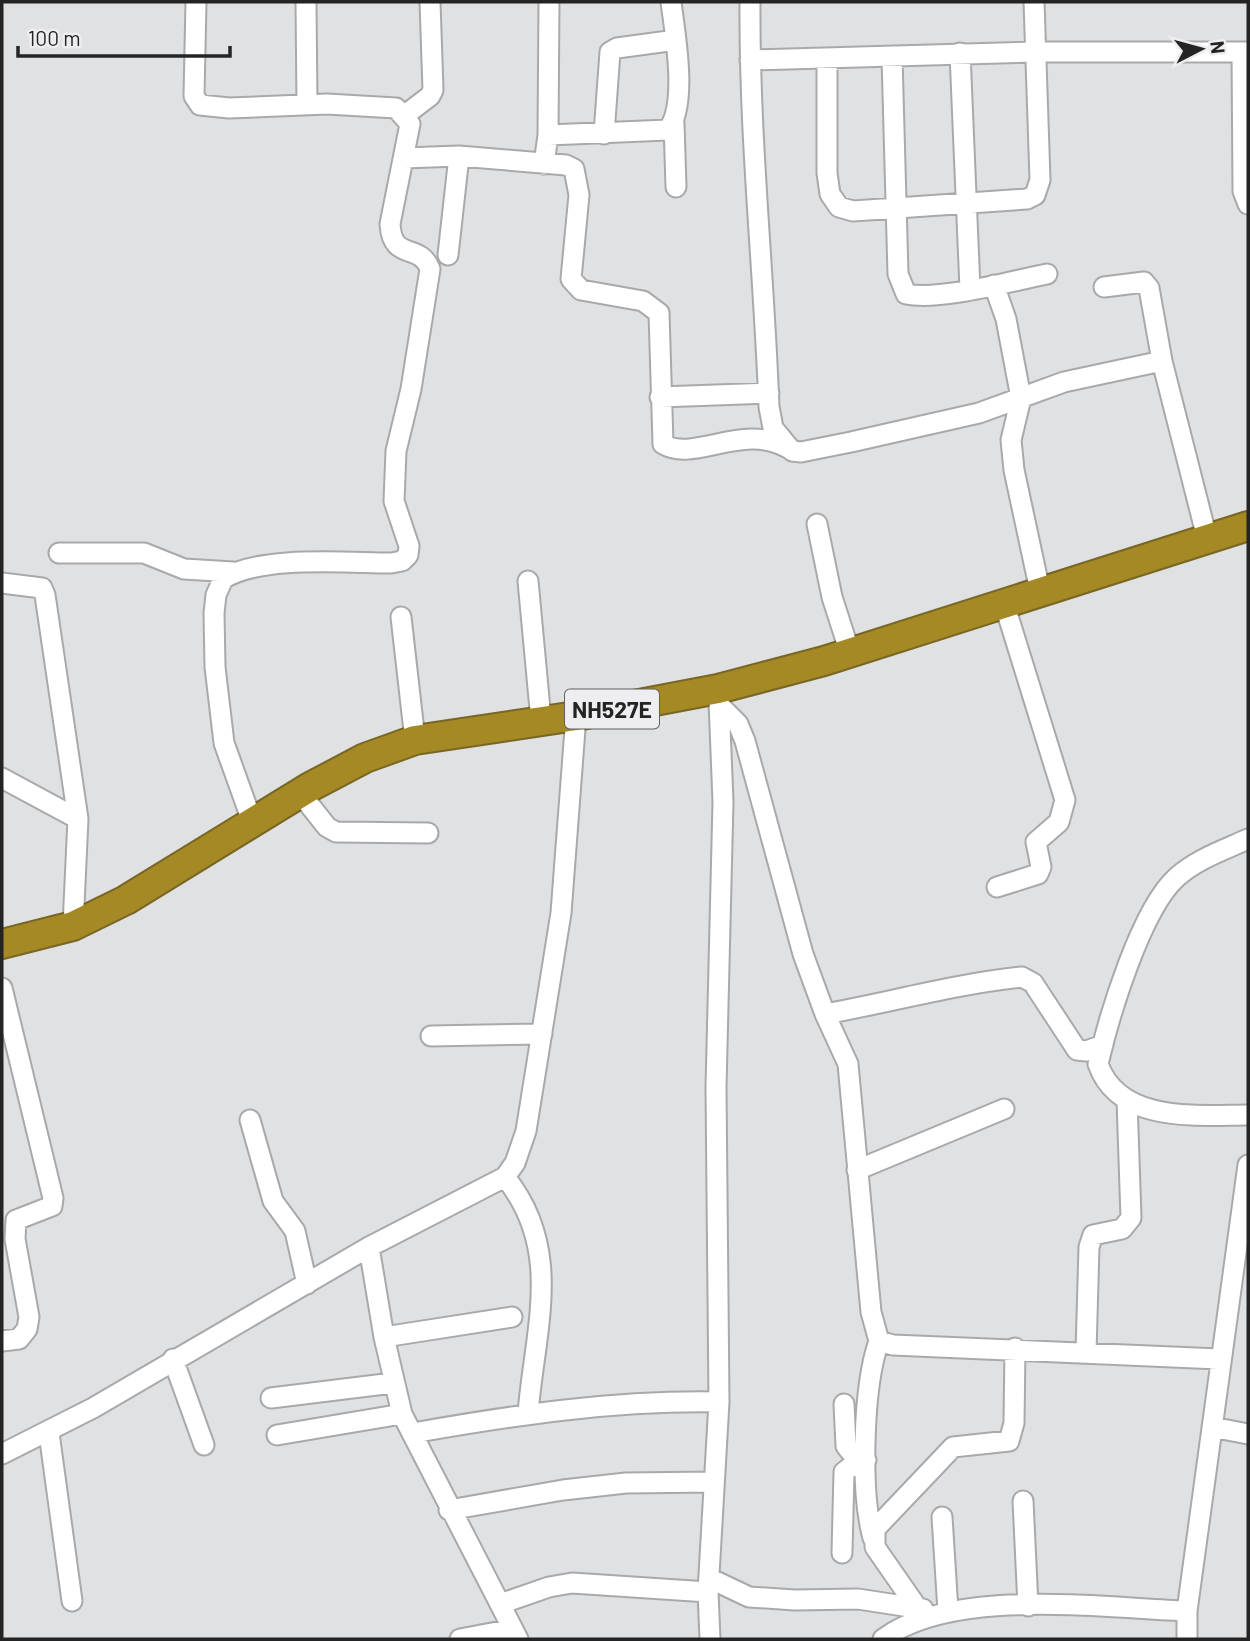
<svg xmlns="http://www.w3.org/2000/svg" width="1250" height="1641" viewBox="0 0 1250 1641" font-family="Barlow,sans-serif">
  <rect width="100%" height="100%" fill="#e0e1e3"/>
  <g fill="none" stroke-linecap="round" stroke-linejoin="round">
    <g stroke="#a8a9ab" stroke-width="23">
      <path id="minor" d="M196 2 194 96 200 105 229 108 327 104 396 108 410 124 390 224C392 262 420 242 430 269L411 389 396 451 394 501 409 546 408 555 402 561 391 563C347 563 260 555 223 579L216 595 214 613 215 667 224 743 252 821
        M306 2 307 105
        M750 2C749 137 764 272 769 407L773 428 792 451 801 452 851 442 979 413 1064 382 1162 361
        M1242 52 1243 191 1248 204
        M960 53 970 289
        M892 57 898 274 906 294C941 301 1011 281 1047 274
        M750 60 1034 52H1248
        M827 60V173L830 194 839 207 853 211 1027 199 1035 195 1040 180 1034 2
        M405 115 430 96 433 90 430 2
        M674 123 676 187
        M604 134 610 52 617 48 676 40
        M548 135 668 130C688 104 675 34 671 2
        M404 158 459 156 566 165 574 169 579 195 571 279 581 290 643 301 659 313 663 444C694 463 743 422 788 448
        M544 164 548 135 549 2
        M448 255 459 156
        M994 285 1006 319 1021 398 1011 440 1014 470 1040 591
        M1104 287 1144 282 1149 288 1162 361 1207 538
        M660 397 769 393
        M817 524 832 597 850 653
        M59 553H144L184 569 233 572
        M528 581 541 720
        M2 583 42 588 45 595 78 819
        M401 617 415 740
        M720 706 738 724 745 741 803 954 825 1014 848 1064 871 1312 879 1341 893 1345 1219 1359
        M2 778 78 819 73 926
        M300 793 327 827 336 832 428 833
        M1248 839C1224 850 1197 859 1177 877 1141 909 1109 1016 1098 1064 1119 1124 1198 1115 1248 1115
        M997 887 1038 874 1041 867 1036 842 1059 822 1065 800 1004 603
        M2 988 53 1198 52 1206 16 1220 15 1239 29 1317 27 1329 19 1339 2 1341
        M825 1014C891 1002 955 984 1022 977L1033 983 1077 1050 1086 1051 1103 1045
        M431 1036 542 1034
        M250 1120 273 1201 295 1231 307 1284
        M857 1170 1004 1109
        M505 1177C564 1250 535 1328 528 1413
        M369 1247 384 1337 402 1414 518 1639
        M384 1337 512 1317
        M1086 1352 1089 1247 1093 1235 1122 1229 1131 1218 1127 1100
        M173 1359 204 1445
        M271 1398 393 1383
        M844 1404 846 1446 858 1461
        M1212 1427 1248 1434
        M49 1433 72 1601
        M413 1433C515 1415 615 1400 719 1402
        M277 1435 402 1414
        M2 1454 93 1408 369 1247 505 1177 515 1163 526 1131 561 913 576 716
        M1023 1501 1028 1606
        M449 1510 563 1490 626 1483 714 1482
        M942 1517 948 1611
        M873 1538C860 1491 863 1386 879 1341
        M842 1553 844 1472 858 1461 866 1460
        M709 1578 749 1597 795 1600 858 1599 923 1609
        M500 1604 549 1587 572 1583 708 1592
        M916 1606 875 1547V1529L953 1447 1009 1441 1014 1423 1015 1348
        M460 1639 513 1629
        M710 1639 708 1592 719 1402 716 1087 723 802 719 701
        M883 1639C952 1587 1102 1608 1187 1611
        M1187 1639V1611L1248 1165"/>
    </g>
    <g stroke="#786624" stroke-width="32">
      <path id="highway" d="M2 944 73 926 126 900 310 787 365 758 415 740 576 716 718 689 824 661 1248 526"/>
    </g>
    <use href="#minor" stroke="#fff" stroke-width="19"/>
    <use href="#highway" stroke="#a58924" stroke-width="28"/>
  </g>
  <g text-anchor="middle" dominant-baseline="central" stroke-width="6" stroke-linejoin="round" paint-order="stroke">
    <rect fill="#eeeef1" stroke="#616162" stroke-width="2" x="565" y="689.5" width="94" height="39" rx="5"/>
    <g font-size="23" font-weight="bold" fill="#242425">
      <text x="612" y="709">NH527E</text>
    </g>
  </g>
  <rect width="1250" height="1641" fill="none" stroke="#242425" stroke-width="7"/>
  <g transform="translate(1201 49) rotate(84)" stroke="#eeeef1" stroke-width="5" paint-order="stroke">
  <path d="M0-5L12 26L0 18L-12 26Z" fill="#242425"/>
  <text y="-10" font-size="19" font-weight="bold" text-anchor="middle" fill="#242425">N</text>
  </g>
  <path d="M18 46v10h212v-10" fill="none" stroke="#242425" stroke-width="3.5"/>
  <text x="28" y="46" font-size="21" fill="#242425" stroke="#eeeef1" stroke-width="5" paint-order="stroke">100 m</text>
</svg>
